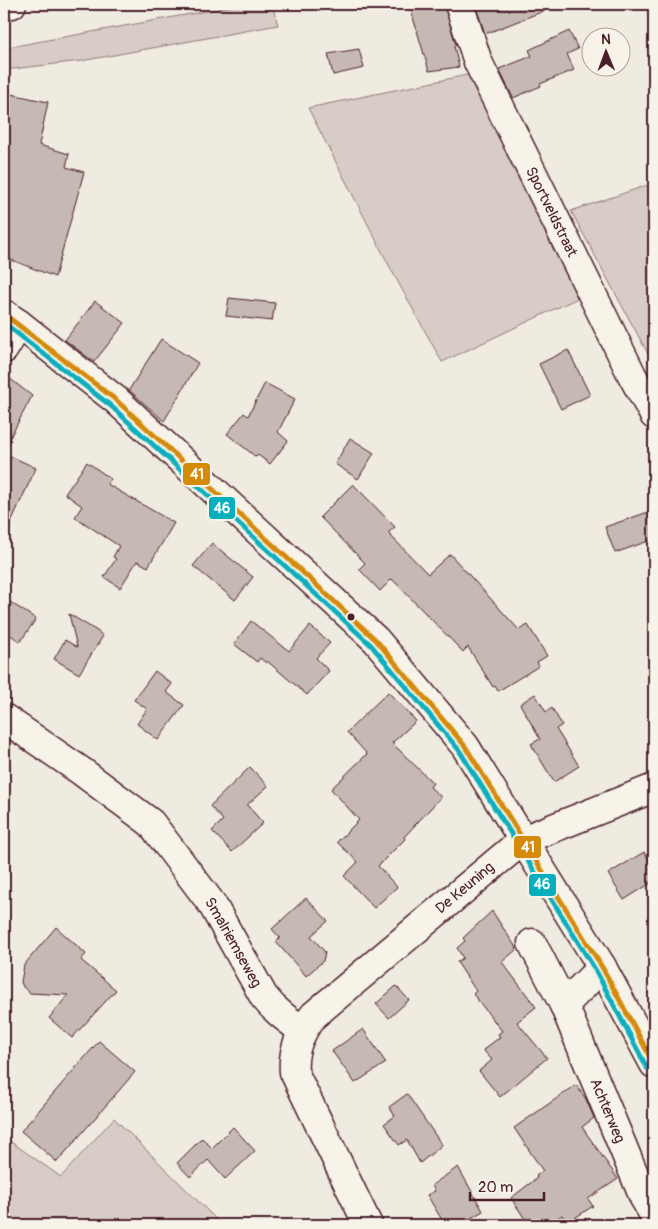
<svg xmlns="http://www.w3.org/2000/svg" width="658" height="1229" viewBox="0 0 658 1229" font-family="Pangolin,sans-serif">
  <rect width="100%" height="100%" fill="#f0ebe0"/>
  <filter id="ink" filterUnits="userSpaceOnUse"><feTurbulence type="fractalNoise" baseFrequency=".02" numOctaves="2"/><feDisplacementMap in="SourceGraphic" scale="10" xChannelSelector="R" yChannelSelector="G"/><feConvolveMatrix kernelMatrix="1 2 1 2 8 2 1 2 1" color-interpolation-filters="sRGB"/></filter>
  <g filter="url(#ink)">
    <path fill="#d8cdc6" stroke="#917678" d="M245 4H272L278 25 81 61 4 70V48Z
      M472 74 580 297 442 362 393 273 308 108Z
      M654 183V365L571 211Z
      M114 1118 222 1225H4V1137L61 1177Z"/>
    <path fill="#c6b8b3" stroke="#4a1f2b" d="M409 4H444L456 45 454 46 459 67 429 71Z
      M475 4H559V5L485 34Z
      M569 31 578 49 567 54 574 70 540 84 541 86 513 98 499 69 532 56 529 50Z
      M359 49 364 68 333 75 328 54Z
      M11 94 48 102 39 145 69 154 66 167 84 172 55 277 4 257V129Z
      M229 298 275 303 272 321 226 316Z
      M95 301 125 323 94 362 65 340Z
      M161 339 198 363 164 421 129 390Z
      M568 350 590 395 561 409 539 364Z
      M4 374 32 396 4 449Z
      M265 383 295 399 278 432 288 441 270 464 258 455 256 457 227 434 244 413 248 416Z
      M350 438 374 453 358 479 335 464Z
      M4 453 36 468 4 537Z
      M87 462 111 479 107 484 174 523 148 567 137 561 120 588 104 577 116 559 113 557 119 546 75 517 82 506 65 494Z
      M353 484 395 527 388 533 428 574 450 554 519 630 528 625 547 656 537 662 539 666 498 691 495 686 493 687 468 647 463 652 392 579 380 591 359 569 365 563 320 517Z
      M654 510V539L615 553 605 527Z
      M212 543 253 577 235 600 193 566Z
      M4 598 36 619 20 642 4 630Z
      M69 614 97 631 103 636 79 674 54 659 65 640 77 647Z
      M251 621 289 651 310 626 330 643 316 658 329 671 307 695 267 661 266 663 260 658 257 662 234 644Z
      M155 671 172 684 166 692 184 705 158 740 137 724 147 709 134 700Z
      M388 692 416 721 392 743 433 783 430 787 441 797 404 837 405 839 378 866 397 887 374 908 344 876 358 862 337 842 359 820 331 789 367 754 347 732Z
      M535 694 546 712 552 708 562 725 556 729 579 766 554 782 531 744 540 739 520 704Z
      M250 767 268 786 247 805 263 823 232 852 212 831 223 820 210 806Z
      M644 852 654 868V881L624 900 608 874Z
      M306 898 328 921 311 936 325 952 323 961 306 976 276 942 280 938 272 929Z
      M492 911 517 949 502 962 536 1007 517 1022 547 1058 500 1097 479 1071 492 1060 483 1050 500 1037 498 1034 502 1031 473 994 476 991 457 962 463 958 457 948 465 941 463 938Z
      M56 927 86 954 81 960 116 990 72 1038 49 1018 68 995 30 993 23 987 21 982 24 965Z
      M396 986 409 1000 389 1018 376 1004Z
      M363 1029 386 1063 355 1083 332 1051Z
      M99 1041 135 1072 57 1162 21 1131Z
      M576 1085 586 1099 594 1118 582 1127 618 1179 588 1199 593 1206 567 1223 562 1215 547 1225H529L511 1198 537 1178 536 1176 543 1171 514 1128Z
      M407 1094 442 1145 420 1163 407 1140 399 1145 384 1124 395 1116 389 1107Z
      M233 1127 255 1151 225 1179 208 1160 190 1177 177 1163 202 1138 212 1148Z
      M458 1167 483 1211 459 1225H445L427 1195 435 1191 432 1185Z"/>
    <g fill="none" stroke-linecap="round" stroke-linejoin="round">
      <g stroke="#4a1f2b" stroke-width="31">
        <g id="street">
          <path id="s1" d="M459 4 478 62 632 375 654 415"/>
          <path d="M4 5 12 4"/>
          <path d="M4 349 19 324"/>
          <path id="s2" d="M4 718 81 771 151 823 212 904 264 997C275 1011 288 1020 303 1031"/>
          <path d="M654 788 523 840 602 967 654 1064"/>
          <path d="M532 943 564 1005"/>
          <path id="s3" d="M602 967 564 1005 644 1198 654 1215"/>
        </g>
      </g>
      <g stroke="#4a1f2b" stroke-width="31">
        <path id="secondary" d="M4 314 19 324 116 400 376 640 465 746 523 840 314 1015C300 1032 292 1050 294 1072L368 1225"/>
      </g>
      <use href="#street" stroke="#f7f3e8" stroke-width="28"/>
      <use href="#secondary" stroke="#f7f3e8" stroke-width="28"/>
      <g stroke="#f7f3e8" stroke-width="9">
        <path id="bus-1" d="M4 314 116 400 376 640 465 746 602 967 654 1064"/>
      </g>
      <g stroke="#f7f3e8" stroke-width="9">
        <path id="bus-2" d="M4 323 111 406 371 645 459 750 596 971 647 1068"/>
      </g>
      <use href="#bus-1" stroke="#d48b09" stroke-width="5"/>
      <use href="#bus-2" stroke="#07aebd" stroke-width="5"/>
    </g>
  </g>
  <circle fill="#4a1f2b" stroke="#f7f3e8" stroke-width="2" cx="351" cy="617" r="4.5"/>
  <g text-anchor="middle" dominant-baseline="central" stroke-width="4.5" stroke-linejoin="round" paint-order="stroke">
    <g font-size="15" fill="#4a1f2b" stroke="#f7f3e8">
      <text stroke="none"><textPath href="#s1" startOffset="228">Sportveldstraat</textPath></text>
      <text transform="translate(465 888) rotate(-40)">De Keuning</text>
      <text stroke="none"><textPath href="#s2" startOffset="326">Smalriemseweg</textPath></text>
      <text stroke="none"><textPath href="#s3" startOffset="168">Achterweg</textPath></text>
    </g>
  </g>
  <g stroke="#f7f3e8" stroke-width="2">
    <rect x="182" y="462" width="29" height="24" rx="5" fill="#d48b09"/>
    <rect x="208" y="496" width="28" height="24" rx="5" fill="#07aebd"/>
    <rect x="513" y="835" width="29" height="24" rx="5" fill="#d48b09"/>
    <rect x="528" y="873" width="29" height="24" rx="5" fill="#07aebd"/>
  </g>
  <g font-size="14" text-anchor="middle" font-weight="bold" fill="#fff">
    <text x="197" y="479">41</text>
    <text x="222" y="513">46</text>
    <text x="528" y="852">41</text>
    <text x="542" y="889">46</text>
  </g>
  <rect width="658" height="1229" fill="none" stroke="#f7f3e8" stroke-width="20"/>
  <rect x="10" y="10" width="638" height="1209" fill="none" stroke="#4a1f2b" stroke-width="2" filter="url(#ink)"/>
  <g transform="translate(606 52) rotate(359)"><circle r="24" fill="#f7f3e8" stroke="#b29e9c"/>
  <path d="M0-4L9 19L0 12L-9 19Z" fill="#4a1f2b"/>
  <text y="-8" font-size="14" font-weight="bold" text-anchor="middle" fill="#4a1f2b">N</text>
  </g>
  <path d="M470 1192v8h74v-8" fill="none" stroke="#4a1f2b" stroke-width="2.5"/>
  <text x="478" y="1192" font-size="15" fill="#4a1f2b" stroke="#f7f3e8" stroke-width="4" paint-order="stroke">20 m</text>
</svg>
